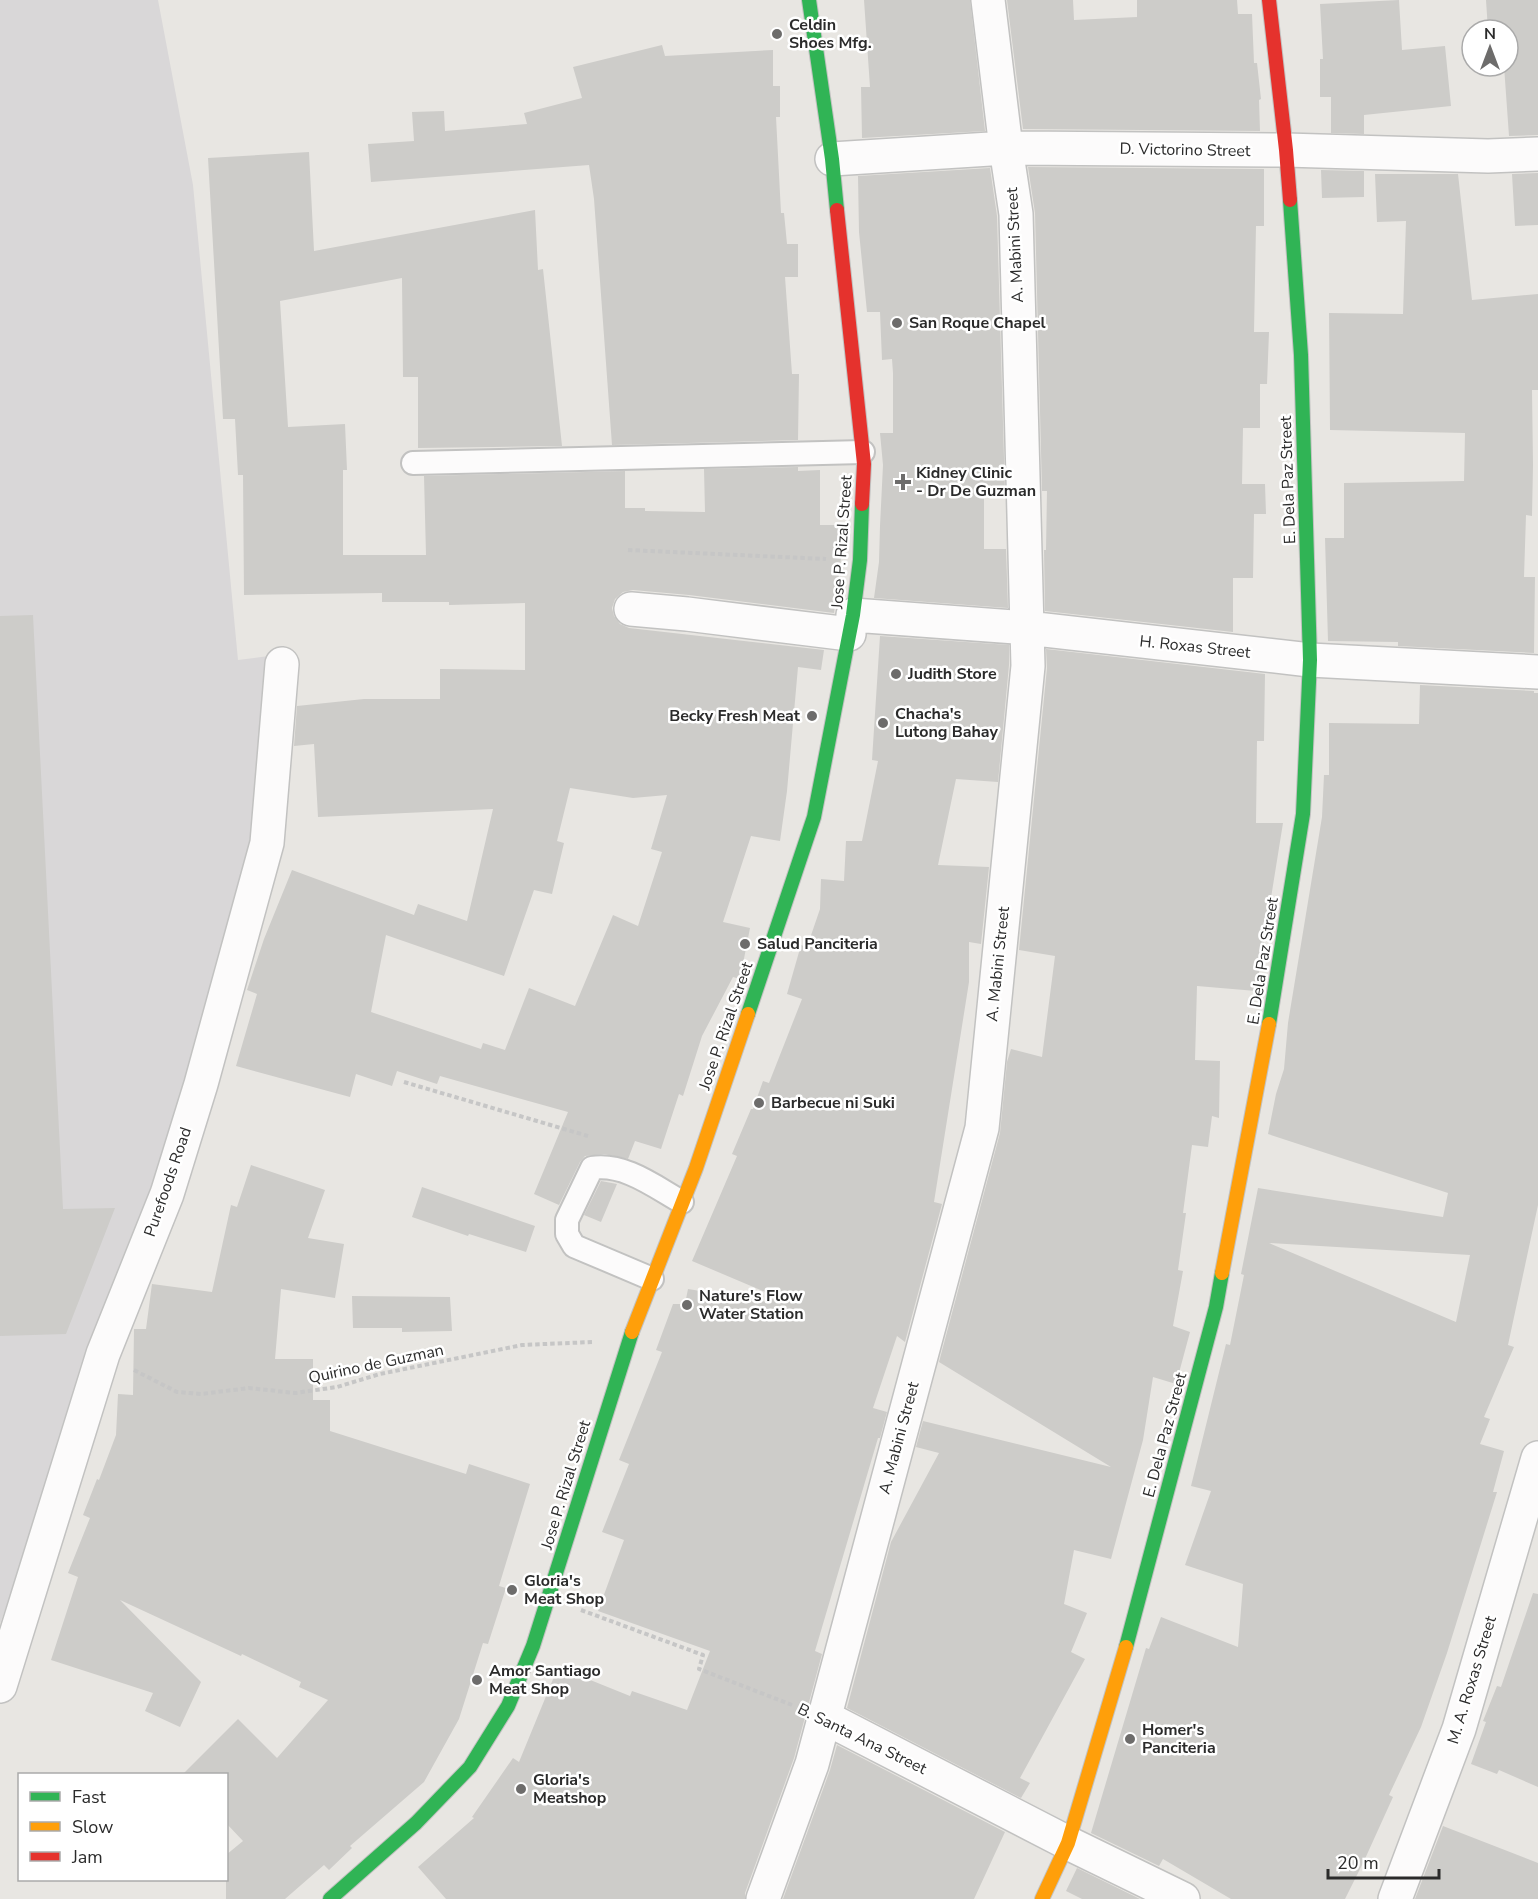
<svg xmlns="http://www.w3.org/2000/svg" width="1538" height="1899" viewBox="0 0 1538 1899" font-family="'Nunito Sans',sans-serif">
  <rect width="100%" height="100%" fill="#e8e6e2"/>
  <path fill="#d9d7d8" d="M0 0H158L193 185 238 660 276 655 280 743 201 1042 0 1624Z"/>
  <path fill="#cdccc9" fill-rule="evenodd" d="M864 0H970L985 131 862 138 861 87H870Z
    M1007 0H1073L1074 20 1137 17V0H1237L1238 14H1252L1254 63H1257L1261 99 1259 100 1260 131 1023 129Z
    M1399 0 1402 50 1445 46 1451 106 1364 115V134L1331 133V97H1320V59H1323L1320 4Z
    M1486 0H1538V135L1509 136 1504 66H1508V30H1488Z
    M662 45 665 56 773 50V86H780V117H776L781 213H784L787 244H798V277H785L792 374H799L798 440 612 445 594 199 589 165 371 182 368 144 414 141 412 112 444 111 445 131 527 124 524 113 582 98 573 67Z
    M309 152 314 251 535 210 538 270 543 269 562 446 418 448V377H403L402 278 280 301 288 427 345 424 347 470H343V555H426L424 476 625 471V508H645V511L705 512 704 469 798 467V471L820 470V525H843L841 558 834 613 689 595 633 590 623 592 615 599 612 608 614 616 620 624 629 628 824 650 821 670 798 667 787 791 780 841 751 836 723 922 750 928 741 974 740 979 733 977 702 1036 683 1096 679 1094 661 1149 635 1141 628 1159 604 1154 585 1156 580 1162 559 1205 534 1194 568 1112 440 1076 437 1084 397 1071 392 1086 356 1074 350 1097 236 1066 257 994 247 990 264 939 292 870 414 915 418 904 467 921 493 809 318 817 314 744 294 746 297 706 364 699H440V669L525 670V603L449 605V602H382V593L244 595 243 475H238L235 419H223L208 158ZM570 788 633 798 667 795 651 849 662 852 638 926 613 915 575 1006 529 988 505 1050 483 1043 481 1049 371 1012 386 935 504 976 534 890 552 894 564 843 557 841Z
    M1028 167 1264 169V226H1256L1254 332H1269L1267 384H1260V428H1243L1242 484H1265L1266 514H1254L1253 578H1233V632L1045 611 1044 550H1046L1047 491H1042L1035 213Z
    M990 168 997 216 1005 492H984V549H1006L1008 608 874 598 879 562 880 526 883 465 880 433H893V373L892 359 882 360 880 312H867L859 232 858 176Z
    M1321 170 1364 171V197L1322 198Z
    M1538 173V225L1515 226 1512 174Z
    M1375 174H1458L1472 300 1538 294V390H1532L1533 465 1532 516 1526 515 1524 577H1535L1534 653 1398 646V642L1328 641 1325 538H1344V483L1464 481 1465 433 1330 430 1329 313 1403 314 1406 221 1377 222Z
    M33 615 63 1209 115 1208 66 1334 0 1336V616Z
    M880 636 1009 645V665L998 782 956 779 938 865 989 867 981 944 969 942V982L934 1202 942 1204 905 1342 897 1336 873 1408 887 1412 880 1438H878L815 1651 822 1654 794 1758 745 1893V1899H446L418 1867 474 1818 472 1817 513 1758 519 1762 558 1667 630 1696 632 1691 687 1710 710 1651 598 1611 624 1540 602 1532 629 1464 619 1460 662 1352 656 1350 673 1304H685L688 1289 768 1302 770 1294 692 1261 737 1156 732 1154 751 1109H753L763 1081 769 1083 802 999 787 994 801 945 807 947 820 909 821 879 844 881 846 841H862L878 761 872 760Z
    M1046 649 1265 674 1264 741H1257L1256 823H1283L1256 991 1197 986 1195 1060 1220 1061 1219 1118 1212 1116 1208 1147 1192 1145 1183 1213H1186L1178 1270 1183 1271 1173 1326 1190 1332 1176 1384 1153 1377 1143 1440 1111 1559 1074 1550 1064 1604 1087 1613 1071 1652 1085 1659 1020 1778 1030 1783 1021 1798 847 1708 891 1542 939 1453 916 1447 923 1421 1111 1467 939 1362 1000 1133 1007 1062 1011 1049 1042 1057 1055 956 1019 950 1047 668Z
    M1420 685 1534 691V693H1538V1205L1508 1345 1514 1347 1484 1417 1490 1419 1480 1444 1504 1451 1493 1492H1497L1447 1653 1421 1727 1389 1795 1393 1797 1364 1861 1345 1899H1231L1163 1859 1159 1866 1091 1833 1146 1648 1149 1649 1161 1617 1238 1647 1243 1584 1185 1565 1211 1491 1191 1486 1226 1344 1230 1345 1244 1275 1241 1274 1258 1188 1443 1217 1448 1193 1268 1134 1276 1094 1284 1069 1288 1023 1322 817 1324 775H1329V723L1419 724ZM1269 1243 1470 1255 1456 1322Z
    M251 1165 325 1190 308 1238 344 1244 335 1298 281 1289 275 1359H313V1400H330V1431L466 1474 469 1464 530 1484 499 1586 506 1588 488 1644 483 1643 459 1719 424 1782 350 1846 352 1848 329 1870 324 1865 285 1899H226V1855L243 1841 226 1823V1774H183L238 1719 277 1758 328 1700 299 1687 301 1682 242 1654 241 1656 120 1600 201 1682 180 1727 145 1711 153 1693 51 1660 78 1577 68 1573 90 1518 83 1515 97 1479 99 1480 116 1435 118 1394 133 1395 134 1329H146L152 1284 212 1292 231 1205 237 1207Z
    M601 1181 617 1184 601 1222 584 1215Z
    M422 1187 535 1226 526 1252 469 1234 468 1236 412 1217Z
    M352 1296 450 1297 452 1331 402 1332V1328H353Z
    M1533 1593 1538 1594V1787L1499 1770 1497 1774 1471 1764 1486 1722 1483 1721 1497 1686 1501 1687Z
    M837 1745 1005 1832 974 1899H783L830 1770Z
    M1443 1826 1538 1863V1899H1415Z
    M1077 1868 1140 1899H1082L1066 1891Z"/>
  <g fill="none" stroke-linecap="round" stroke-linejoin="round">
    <g stroke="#c2c2c1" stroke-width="26">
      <path id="lane" d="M413 463 863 452
        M652 1279 574 1246 567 1234V1220L592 1168C625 1163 655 1187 682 1202"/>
    </g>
    <g stroke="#c2c2c1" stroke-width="36">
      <path id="street" d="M832 159 1006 148 1286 150 1488 156 1538 154
        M631 609 687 614 849 634
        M853 615 1027 628 1310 660 1538 672
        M0 1686 103 1354 167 1194 201 1084 267 843 282 664
        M824 1717 1068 1843 1183 1899
        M763 1899 812 1764 982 1128 1028 666 1016 214 1006 148 988 0
        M1395 1899 1459 1729 1538 1458"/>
    </g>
    <g stroke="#c2c2c1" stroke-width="16">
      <path id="fast" d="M809 0 832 159 837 210
        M748 1014 814 817 853 615 860 560 862 504
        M1269 1024 1303 814 1310 660 1301 355 1290 200
        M1126 1647 1216 1307 1222 1273
        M330 1899 416 1823 470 1767 508 1706 533 1646 632 1332"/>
    </g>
    <g stroke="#c2c2c1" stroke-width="16">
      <path id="slow" d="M1222 1273 1269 1024
        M632 1332 696 1168 748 1014
        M1042 1899 1068 1843 1126 1647"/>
    </g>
    <g stroke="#c2c2c1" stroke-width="16">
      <path id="jam" d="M1269 0 1286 150 1290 200
        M837 210 864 464 862 504"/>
    </g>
    <path stroke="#c6c6c6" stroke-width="4" stroke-dasharray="4.5 3" stroke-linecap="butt" d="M628 550 826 559
      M404 1082 588 1136
      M134 1370 177 1392 201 1394 249 1388 295 1393 337 1387 380 1374 522 1345 592 1342
      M581 1610 703 1655 699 1669 792 1705"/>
    <use href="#lane" stroke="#fcfbfb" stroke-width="22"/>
    <use href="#street" stroke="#fcfbfb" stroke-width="33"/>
    <use href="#fast" stroke="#30b455" stroke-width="14"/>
    <use href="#slow" stroke="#ff9f0a" stroke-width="14"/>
    <use href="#jam" stroke="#e5322d" stroke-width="14"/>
  </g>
  <g fill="#6d6c6b" stroke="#fff" stroke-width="2">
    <circle cx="777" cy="34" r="6"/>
    <circle cx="897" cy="323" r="6"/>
    <path d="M900 473h6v6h6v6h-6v6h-6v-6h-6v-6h6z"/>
    <circle cx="896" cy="674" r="6"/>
    <circle cx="812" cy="716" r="6"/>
    <circle cx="883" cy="723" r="6"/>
    <circle cx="745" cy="944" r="6"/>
    <circle cx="759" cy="1103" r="6"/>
    <circle cx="687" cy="1305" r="6"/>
    <circle cx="512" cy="1590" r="6"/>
    <circle cx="477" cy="1680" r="6"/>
    <circle cx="1130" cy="1739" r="6"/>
    <circle cx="521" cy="1789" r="6"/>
  </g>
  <g text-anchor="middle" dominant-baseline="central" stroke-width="5" stroke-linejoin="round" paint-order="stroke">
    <g font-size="16" font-weight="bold" fill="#2b2b2b" stroke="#fff" text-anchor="start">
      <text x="789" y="25">Celdin<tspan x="789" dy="18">Shoes Mfg.</tspan></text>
      <text x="909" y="323">San Roque Chapel</text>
      <text x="916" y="473">Kidney Clinic<tspan x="916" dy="18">- Dr De Guzman</tspan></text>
      <text x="908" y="674">Judith Store</text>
      <text x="895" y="714">Chacha's<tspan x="895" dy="18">Lutong Bahay</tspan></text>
      <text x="800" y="716" text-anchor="end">Becky Fresh Meat</text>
      <text x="757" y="944">Salud Panciteria</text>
      <text x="771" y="1103">Barbecue ni Suki</text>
      <text x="699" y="1296">Nature's Flow<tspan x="699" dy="18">Water Station</tspan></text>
      <text x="524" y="1581">Gloria's<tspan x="524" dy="18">Meat Shop</tspan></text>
      <text x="489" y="1671">Amor Santiago<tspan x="489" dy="18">Meat Shop</tspan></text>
      <text x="1142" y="1730">Homer's<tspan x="1142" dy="18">Panciteria</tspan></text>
      <text x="533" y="1780">Gloria's<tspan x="533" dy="18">Meatshop</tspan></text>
    </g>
    <g font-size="16" fill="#2b2b2b" stroke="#fff">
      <text transform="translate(1185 150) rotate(1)">D. Victorino Street</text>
      <text transform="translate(1015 245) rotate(-93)">A. Mabini Street</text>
      <text transform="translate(1288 480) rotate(-92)">E. Dela Paz Street</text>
      <text transform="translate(842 542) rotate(-86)">Jose P. Rizal Street</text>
      <text transform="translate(1195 647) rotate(6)">H. Roxas Street</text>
      <text transform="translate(1263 961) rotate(-81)">E. Dela Paz Street</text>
      <text transform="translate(998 964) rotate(-84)">A. Mabini Street</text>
      <text transform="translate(726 1026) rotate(-71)">Jose P. Rizal Street</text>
      <text transform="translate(168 1182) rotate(-71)">Purefoods Road</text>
      <text transform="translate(376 1364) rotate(-12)">Quirino de Guzman</text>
      <text transform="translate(1165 1435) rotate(-75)">E. Dela Paz Street</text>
      <text transform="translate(899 1438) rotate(-75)">A. Mabini Street</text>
      <text transform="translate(566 1485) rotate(-73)">Jose P. Rizal Street</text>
      <text transform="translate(1472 1680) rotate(-73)">M. A. Roxas Street</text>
      <text transform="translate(862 1739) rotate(26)">B. Santa Ana Street</text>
    </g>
  </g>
  <rect x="18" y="1773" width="210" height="108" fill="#ffffff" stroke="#aaaaaa" stroke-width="1.5"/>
  <rect x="30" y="1792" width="30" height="9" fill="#30b455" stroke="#aaaaaa" stroke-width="1.5"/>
  <text x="72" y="1803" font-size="18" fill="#2b2b2b">Fast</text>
  <rect x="30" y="1822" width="30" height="9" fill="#ff9f0a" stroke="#aaaaaa" stroke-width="1.5"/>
  <text x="72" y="1833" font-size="18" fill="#2b2b2b">Slow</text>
  <rect x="30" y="1852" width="30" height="9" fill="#e5322d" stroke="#aaaaaa" stroke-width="1.5"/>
  <text x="72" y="1863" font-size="18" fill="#2b2b2b">Jam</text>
  <g transform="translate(1490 48)"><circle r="28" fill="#ffffff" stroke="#aaaaaa" stroke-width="1.5"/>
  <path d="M0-4.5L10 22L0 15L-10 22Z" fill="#6d6c6b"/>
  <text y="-9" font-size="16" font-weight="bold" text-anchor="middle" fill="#2b2b2b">N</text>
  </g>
  <path d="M1328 1869v9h111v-9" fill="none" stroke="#2b2b2b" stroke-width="3"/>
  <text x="1337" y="1869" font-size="18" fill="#2b2b2b" stroke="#ffffff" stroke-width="4.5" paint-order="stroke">20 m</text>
</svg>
